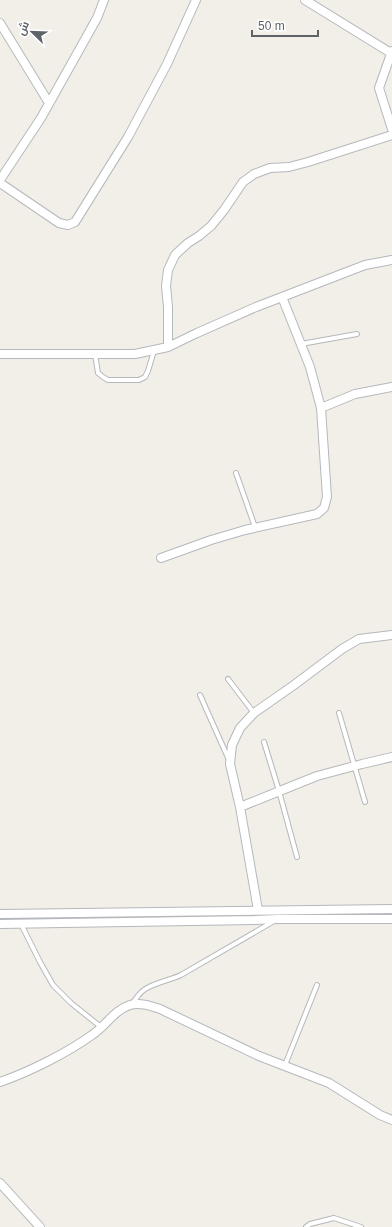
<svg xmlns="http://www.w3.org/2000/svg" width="392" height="1227" viewBox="0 0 392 1227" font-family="Arial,Cairo,sans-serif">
  <rect width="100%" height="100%" fill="#f1efe8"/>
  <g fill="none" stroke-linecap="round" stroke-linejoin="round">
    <g stroke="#b5b8bc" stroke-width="6">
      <path id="service" d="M301 344 357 334
        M95 354 98 373 103 377 108 380H139L145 377 148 371 154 351
        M236 473 255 527
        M228 679 254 713
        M200 695 229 760
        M339 713 365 802
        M264 742 279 791 297 857
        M21 924 40 962 53 985 71 1003 101 1027
        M131 1005C136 999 140 991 147 988 158 982 170 980 181 975L274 921
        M285 1065 317 985
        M306 1227 310 1224 334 1218 361 1227"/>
    </g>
    <g stroke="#b5b8bc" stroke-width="10">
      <path id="minor" d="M305 0 391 53
        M0 23 49 103
        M392 51 379 88 392 129
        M0 180 41 118 97 18 104 0
        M0 183 59 223 68 225 75 222 128 137 167 64 196 0
        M168 347V307L166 286 168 270 175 255 188 243 199 236 211 226 224 210 243 182 254 174 270 168 289 167 308 162 392 135
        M0 354H135L168 347 197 333 256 307 365 265 392 260
        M321 408 355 394 392 387
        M161 558 211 540 245 530 317 514 324 508 327 497 321 408 310 367 282 297
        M240 807 317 776 362 764 392 757
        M258 910 240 807 230 764 232 745 240 728 254 713 294 685 342 649 359 639 392 635
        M0 914 392 909
        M0 924 255 920 278 919H392
        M0 1082C29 1072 67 1053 92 1035 106 1026 114 1010 130 1005 140 1002 151 1006 160 1009L259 1056 329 1083 380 1115 392 1120
        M0 1183 40 1227"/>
    </g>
    <use href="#service" stroke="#fff" stroke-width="4"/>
    <use href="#minor" stroke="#fff" stroke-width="8"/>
  </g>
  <g transform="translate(32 32) rotate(293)" stroke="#ffffff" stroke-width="3" paint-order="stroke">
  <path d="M0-3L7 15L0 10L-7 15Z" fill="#5f6368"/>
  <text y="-6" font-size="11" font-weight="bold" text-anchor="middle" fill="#5f6368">ش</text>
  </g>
  <path d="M252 30v6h66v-6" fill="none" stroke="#5f6368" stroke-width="2"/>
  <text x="258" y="30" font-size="12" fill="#5f6368" stroke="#ffffff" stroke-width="3" paint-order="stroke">50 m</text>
</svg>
